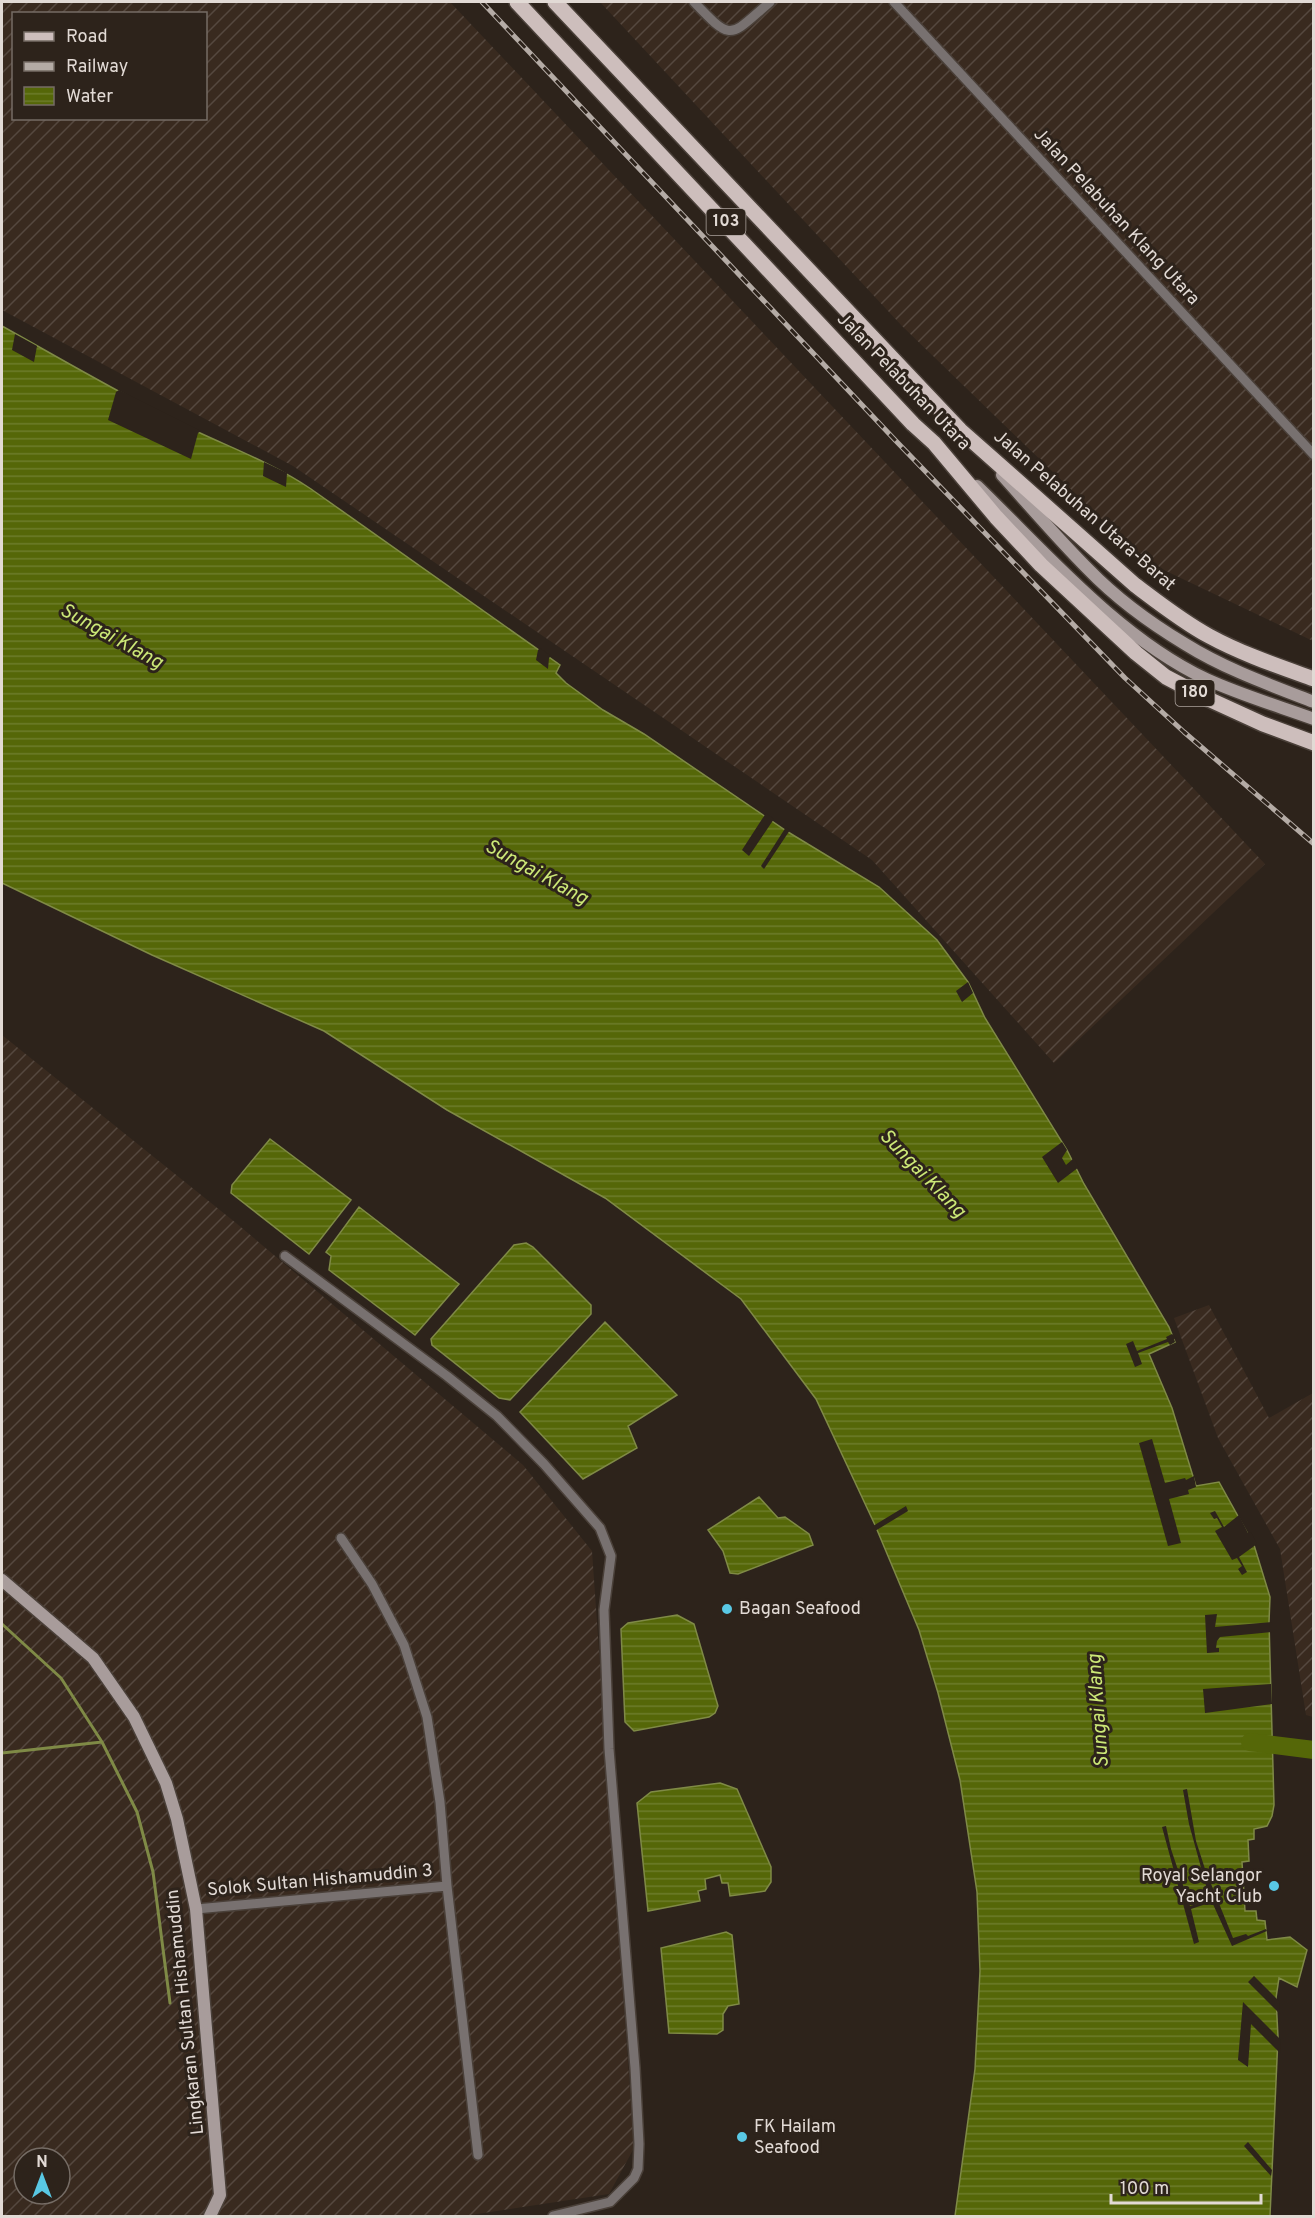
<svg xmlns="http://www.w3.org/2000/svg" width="1315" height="2218" viewBox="0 0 1315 2218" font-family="Overpass,sans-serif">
  <defs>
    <pattern id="industrial-furrows" width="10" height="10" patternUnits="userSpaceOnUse" patternTransform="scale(1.5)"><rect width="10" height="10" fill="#392a1f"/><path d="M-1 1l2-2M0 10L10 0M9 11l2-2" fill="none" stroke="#55483f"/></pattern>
    <pattern id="water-rules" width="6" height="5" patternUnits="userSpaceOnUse" patternTransform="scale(1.5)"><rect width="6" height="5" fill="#556708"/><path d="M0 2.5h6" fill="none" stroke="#6d7c2b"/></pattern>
  </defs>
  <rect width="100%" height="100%" fill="#2d231b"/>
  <path fill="url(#industrial-furrows)" fill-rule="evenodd" d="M2 2H450L1265 864 1054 1063 872 860 293 466 2 310ZM14 14H206V118H14Z
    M600 2H1313V641L1145 561 902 326Z
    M2 1035 236 1223 523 1465 592 1551 634 2148 609 2194 464 2216H2ZM24 2158H60V2194H24Z
    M1209 1305 1269 1418 1313 1393V1717L1306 1715 1280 1549 1218 1438 1174 1318Z"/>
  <path fill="url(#water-rules)" stroke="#7f8a46" stroke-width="1.5" d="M2 326C61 359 119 393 179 423 223 445 270 461 311 489L560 665 556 673 566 683 603 710 644 734 788 832 879 887 937 940 968 982 985 1018 1067 1150 1084 1184 1169 1327 1175 1342 1149 1354 1172 1408 1196 1486 1219 1482 1254 1545 1270 1597 1269 1622 1274 1805 1272 1816 1267 1826 1254 1829V1839L1248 1840 1249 1861 1242 1862 1245 1911H1256L1257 1920 1265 1921 1267 1940 1290 1937 1307 1950 1297 1987 1279 1978 1276 1998 1278 2037 1270 2216H955L975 2069 980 1971 977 1892 960 1780 938 1693 919 1630 875 1525 816 1399 741 1299 605 1198 447 1110 324 1031 152 955 2 883Z
    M270 1139 351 1200 309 1254 231 1193 232 1185Z
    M359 1207 459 1284 415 1335 329 1270 331 1256 326 1252Z
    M526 1243 533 1247 591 1305V1314L510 1400 499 1398 432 1345 431 1339 514 1245Z
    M605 1322 677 1395 628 1426 637 1448 583 1479 520 1412Z
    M759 1497 778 1518 785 1517 809 1534 813 1545 738 1574 730 1573 723 1551 708 1530Z
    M677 1615 694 1624 718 1706 715 1713 709 1717 634 1731 625 1722 621 1629 628 1623Z
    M720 1783 737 1789 771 1867V1882L765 1891 730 1896 728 1883H722L720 1875 705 1879 706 1889 698 1891 700 1901 648 1911 637 1803 651 1792Z
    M726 1932 732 1935 739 2004 728 2006 723 2014V2030L717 2034 669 2033 661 1948Z"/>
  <path fill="#2d231b" d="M15 334 37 346 34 362 12 350Z
    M119 390 201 431 198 433 191 459 108 420 116 392Z
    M264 462 287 473 286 487 263 476Z
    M540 648 551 656 549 658 548 669 536 660 538 650Z
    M766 813 774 819 749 856 742 850Z
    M786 827 790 830 764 869 761 866Z
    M968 982 973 993 962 1002 956 991Z
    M1062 1142 1067 1150 1062 1158 1066 1165 1074 1158 1079 1167 1058 1183 1042 1157Z
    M1172 1334 1177 1338 1174 1339 1175 1342 1170 1345 1168 1342 1138 1353 1142 1364 1135 1367 1126 1344 1133 1341 1137 1351 1167 1339 1166 1337Z
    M1152 1439 1165 1483 1185 1478 1186 1480 1194 1476 1196 1487 1188 1490 1189 1494 1169 1499 1181 1543 1168 1546 1139 1443Z
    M906 1506 908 1511 875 1531 873 1526Z
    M1215 1511 1224 1527 1239 1515 1248 1533 1251 1532 1257 1544 1239 1557 1247 1572 1242 1575 1238 1569 1242 1566 1237 1558 1232 1560 1215 1531 1222 1527 1217 1518 1214 1519 1210 1513Z
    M1217 1614 1215 1627 1272 1622V1632L1220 1637 1217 1641 1216 1648H1219V1652L1207 1653 1205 1615Z
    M1271 1684 1272 1704 1205 1713 1203 1689Z
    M1187 1789 1196 1841 1205 1869 1233 1938 1246 1934 1248 1936 1266 1929 1267 1931 1232 1946 1212 1902 1191 1909 1199 1942 1194 1944 1162 1827 1166 1826 1171 1849 1190 1906 1210 1900 1189 1824 1183 1790Z
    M1254 1976 1279 2001 1280 2014 1248 1982Z
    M1243 2002 1281 2040 1280 2053 1251 2024 1248 2067 1238 2060Z
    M1248 2142 1272 2170 1271 2176 1244 2146Z"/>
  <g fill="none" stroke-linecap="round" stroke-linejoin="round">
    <path stroke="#7f8a46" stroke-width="3" d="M2 1624 61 1678 102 1742 137 1812 153 1872 170 2003
      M2 1753 102 1742"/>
    <path stroke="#556708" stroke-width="18" d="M1250 1742 1314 1750"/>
    <g stroke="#4a4039" stroke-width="12">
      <path id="street" d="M694 2C733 43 729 37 770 2
        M894 2 1314 455
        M285 1256 447 1376 497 1416 544 1464 600 1528 611 1556 604 1610 609 1749 635 2068 639 2144 638 2169 634 2178 610 2202 553 2216
        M341 1538 372 1584 404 1645 427 1717 440 1802 447 1886 478 2155
        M196 1909 447 1886"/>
    </g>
    <g stroke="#4a4039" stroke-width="15">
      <path id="secondary" d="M1002 475C1030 506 1058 539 1088 569 1116 598 1150 623 1185 644 1225 669 1270 685 1314 702
        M977 486C1046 553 1119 638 1206 679 1241 695 1278 706 1314 719
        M2 1580 93 1658 134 1717 166 1783 177 1819 196 1909 220 2195 210 2216"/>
    </g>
    <g stroke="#4a4039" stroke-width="18">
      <path id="primary" d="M517 2 913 424 934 443 996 517 1041 565 1136 653 1166 677 1204 697 1263 724 1314 743
        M555 2 960 430 1135 585C1159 603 1183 622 1209 636 1242 654 1278 666 1314 679"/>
    </g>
    <use href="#street" stroke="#787170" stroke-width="9"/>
    <use href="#secondary" stroke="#a89c9b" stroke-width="12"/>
    <use href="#primary" stroke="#cdbebc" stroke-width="15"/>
    <g stroke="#b4aba5" stroke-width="5">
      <path id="rail" d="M482 2 896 441 1125 678 1184 732 1314 844"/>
    </g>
    <use href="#rail" stroke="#2d231b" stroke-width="3" stroke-dasharray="9" stroke-linecap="butt"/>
  </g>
  <g fill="#59c8e4" stroke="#2d231b" stroke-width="2">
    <circle cx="727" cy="1609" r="6"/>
    <circle cx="1274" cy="1886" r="6"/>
    <circle cx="742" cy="2137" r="6"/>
  </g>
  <g text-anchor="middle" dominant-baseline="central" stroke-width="6" stroke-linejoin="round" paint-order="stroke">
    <g fill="#2d231b" stroke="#aca39d" stroke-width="1.5">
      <rect x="706.5" y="209" width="39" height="26" rx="4.5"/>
      <rect x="1175.5" y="680" width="39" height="26" rx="4.5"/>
    </g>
    <g font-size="16" font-weight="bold" fill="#e2dad5">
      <text x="726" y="222">103</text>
      <text x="1195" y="693">180</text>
    </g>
    <g font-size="18" fill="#e2dad5" stroke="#2d231b">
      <text transform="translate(1116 217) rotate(47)">Jalan Pelabuhan Klang Utara</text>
      <text transform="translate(903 382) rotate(46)">Jalan Pelabuhan Utara</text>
      <text transform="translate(1084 511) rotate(41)">Jalan Pelabuhan Utara-Barat</text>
      <text transform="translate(320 1881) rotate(-5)">Solok Sultan Hishamuddin 3</text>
      <text transform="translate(186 2012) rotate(-96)">Lingkaran Sultan Hishamuddin</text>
    </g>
    <g font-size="18" fill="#e2dad5" stroke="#2d231b" text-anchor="start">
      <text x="739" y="1609">Bagan Seafood</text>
      <text x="1262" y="1876" text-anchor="end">Royal Selangor<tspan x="1262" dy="21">Yacht Club</tspan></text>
      <text x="754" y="2127">FK Hailam<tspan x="754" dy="21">Seafood</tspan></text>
    </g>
    <g font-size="20" font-style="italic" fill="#cce877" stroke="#2d231b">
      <text transform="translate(111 637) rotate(29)">Sungai Klang</text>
      <text transform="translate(536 873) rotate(29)">Sungai Klang</text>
      <text transform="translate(922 1174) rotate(46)">Sungai Klang</text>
      <text transform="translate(1099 1711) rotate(-94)">Sungai Klang</text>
    </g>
  </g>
  <rect width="1315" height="2218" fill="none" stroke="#e2dad5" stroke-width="6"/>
  <rect x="12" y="12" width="195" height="108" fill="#2d231b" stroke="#756c65" stroke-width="1.5"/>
  <rect x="24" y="32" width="30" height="9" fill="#cdbebc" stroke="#756c65" stroke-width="1.5"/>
  <text x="66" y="42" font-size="18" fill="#e2dad5">Road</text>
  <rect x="24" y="62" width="30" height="9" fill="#b4aba5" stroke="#756c65" stroke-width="1.5"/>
  <text x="66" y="72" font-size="18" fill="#e2dad5">Railway</text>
  <rect x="24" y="87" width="30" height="18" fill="url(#water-rules)" stroke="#756c65" stroke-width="1.5"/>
  <text x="66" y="102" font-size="18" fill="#e2dad5">Water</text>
  <g transform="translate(42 2176)"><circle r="28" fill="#2d231b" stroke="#756c65" stroke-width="1.5"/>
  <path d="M0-4.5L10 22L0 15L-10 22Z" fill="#59c8e4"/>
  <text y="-9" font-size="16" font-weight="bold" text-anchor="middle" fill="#e2dad5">N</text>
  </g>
  <path d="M1111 2194v9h150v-9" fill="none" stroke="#e2dad5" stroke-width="3"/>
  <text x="1120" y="2194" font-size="18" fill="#e2dad5" stroke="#2d231b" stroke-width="4.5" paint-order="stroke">100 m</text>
</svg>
